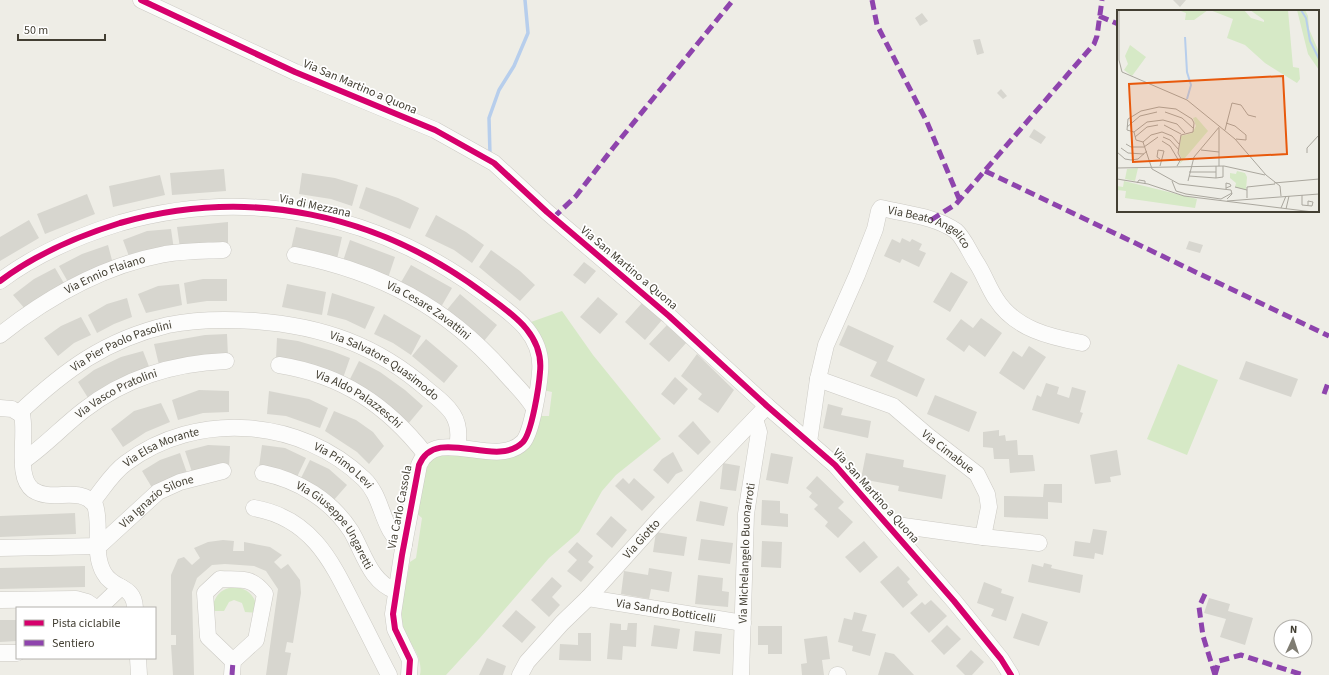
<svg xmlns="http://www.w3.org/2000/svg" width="1329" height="675" viewBox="0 0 1329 675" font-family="'Source Sans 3',sans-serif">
  <rect width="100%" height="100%" fill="#eeede6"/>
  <path fill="#d6e9c6" d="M562 311 593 355 661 439 616 475 602 491 579 532 549 558 479 639 446 675H420C424 654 406 642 402 623 399 604 407 580 410 562L416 558 422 518 415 512 425 467 430 460 444 453 497 459 539 416H549L552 392 543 390C548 358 551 349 531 322Z
    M1178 364 1218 380 1187 455 1147 439Z
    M236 587C251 590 256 598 258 613L245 612 242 603 234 600 229 602 224 611H211C215 596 220 588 236 587Z"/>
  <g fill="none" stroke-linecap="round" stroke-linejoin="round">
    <path stroke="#b7ceec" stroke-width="3.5" d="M490 155 489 118 499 90 514 66 528 33 525 0"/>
  </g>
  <path fill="#d7d6cf" d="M1173 0H1186L1180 7Z
    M922 13 928 21 920 26 915 18Z
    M980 39 984 53 977 55 973 40Z
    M1001 89 1007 96 1003 99 997 93Z
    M1034 129 1046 137 1041 144 1029 137Z
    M224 169 226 191 172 195 170 173Z
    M302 173 335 178 358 185 352 206 331 199 299 194Z
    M160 175 165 195 113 207 109 186Z
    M366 187 398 198 419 208 410 229 359 208Z
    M87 194 95 214 45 234 37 214Z
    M436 215 466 232 484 245 472 263 454 250 425 236Z
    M29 220 39 238 0 261V237Z
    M228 222V246L180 248 177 227Z
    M296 227 342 237 337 259 291 249Z
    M171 229 174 250 130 259 123 240 147 231Z
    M902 238 910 242 912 239 922 244 919 250 926 253 919 267 902 259 900 263 884 256 892 239 900 243Z
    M350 240 395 257 388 278 343 261Z
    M1189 241 1203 245 1200 253 1186 249Z
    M108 245 113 264 68 282 59 266 82 254Z
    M491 250 520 271 535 285 520 301 479 267Z
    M584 262 596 271 585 284 573 275Z
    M411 265 452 288 441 307 400 284Z
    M55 268 65 285 26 310 13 295 34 279Z
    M951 272 968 282 950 312 933 302Z
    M203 279H227V301H207L187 304 184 283Z
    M179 284 182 305 146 313 138 294 158 286Z
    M287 284 326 292 322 315 282 307Z
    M332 293 375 307 365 329 346 320 327 315Z
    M460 294 497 325 484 341 446 311Z
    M598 297 618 314 600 334 580 317Z
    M127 298 132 317 114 324 97 333 88 315 107 304Z
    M642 303 662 320 645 340 625 322Z
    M384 314 421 336 411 355 393 343 374 334Z
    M81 317 91 335 74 343 58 356 44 338 61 326Z
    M981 318 1002 333 985 357 969 345 964 352 946 339 961 319 973 328Z
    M667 325 687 342 669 362 649 344Z
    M848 325 894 346 887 361 925 379 917 397 870 376 877 362 839 345Z
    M227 334 228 356 159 365 154 344 205 335Z
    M277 338 298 341 332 351 350 358 343 378 276 359Z
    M426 339 458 366 444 383 412 356Z
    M1029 346 1046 357 1024 390 999 373 1013 351 1022 357Z
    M143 351 150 369 90 401 78 382 94 370 121 357Z
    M697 354 734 390 718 413 698 399 702 394 681 376Z
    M359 361 380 372 405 390 423 406 408 424 348 383Z
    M1246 361 1298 379 1291 397 1239 379Z
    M675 377 688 389 674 405 661 394Z
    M1046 383 1059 387 1057 394 1069 398 1072 387 1086 391 1080 412 1083 413 1079 424 1032 410 1037 395 1041 397Z
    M199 390 229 391V412L203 413 178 420 172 400Z
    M269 391 309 399 328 408 320 428 286 416 267 414Z
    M935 395 977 412 969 432 927 414Z
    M161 403 170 422 146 432 123 447 111 429 134 411Z
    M828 404 843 408 841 415 871 421 868 438 823 428Z
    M334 411 356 420 373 432 384 446 369 464 357 452 325 431Z
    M693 421 711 442 698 455 678 436Z
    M999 430V436L1005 435 1006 441 1017 440 1018 455H1033L1035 471 1010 473 1009 459H994L993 448 983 447V432Z
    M208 445 230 446 229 467 192 472 185 451Z
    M262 445 285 448 306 458 297 477 259 467Z
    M1117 450 1121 475 1110 477 1111 482 1095 484 1090 455Z
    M673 452 683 471 676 474 668 484 653 470 662 459Z
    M180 453 187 473 154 491 142 471 160 460Z
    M771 453 793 457 788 484 766 480Z
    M866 453 904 460 903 467 946 475 942 499 898 491 899 486 861 479Z
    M310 460 329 469 347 485 333 501 300 480Z
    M723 463 740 466 736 491 720 489Z
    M817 476 844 502 838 508 853 522 838 538 825 526 828 522 814 509 818 505 809 497 812 493 806 488Z
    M623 478 629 484 634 478 655 497 642 511 615 486Z
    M1044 484H1062V503L1048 502V519L1004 517V496L1043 497Z
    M762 500 780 501V513L788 514V527L761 525Z
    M700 501 728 507 724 526 696 521Z
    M75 513 76 534 0 537V516Z
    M611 516 627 530 612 548 596 534Z
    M1093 529 1107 531 1103 555 1095 553 1094 559 1073 556 1075 541 1090 543Z
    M656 532 687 537 684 556 653 552Z
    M701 539 733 543 730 564 698 560Z
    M223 540 234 541 233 551H244V542L270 547 282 555 274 562 281 569 288 564 300 580 301 593 293 643 287 642 285 652 291 653 287 675H266L278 589 266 571 254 566 225 564 212 565 197 578 192 592 194 675H173L171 645H176V635H171V575L178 559 184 557 192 565 200 558 194 548 208 542Z
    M762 541 782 542 781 568 761 567Z
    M864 541 878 557 860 573 845 557Z
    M577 542 593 556 588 562 594 567 581 582 567 571 577 560 568 552Z
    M1044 563 1052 565 1051 568 1083 575 1080 593 1028 582 1032 564 1043 567Z
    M85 566V587L0 589V568Z
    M898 566 910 579 907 582 918 595 903 608 880 582Z
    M649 568 672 572 669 592 651 589 649 599 621 594 624 571 648 575Z
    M698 575 723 578 722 591 729 592 728 607 695 604Z
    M552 577 562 586 552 597 560 605 549 617 531 600Z
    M984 582 1002 589 1001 593 1014 597 1006 621 991 616 994 609 977 603Z
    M1209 598 1230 604 1228 611 1253 618 1245 645 1220 637 1226 619 1204 613Z
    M931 600 947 616 929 633 910 613 922 602 925 605Z
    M516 610 536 627 522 643 502 626Z
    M854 612 867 615 862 631 876 634 870 656 852 651 853 646 838 642 844 618 852 620Z
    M1022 613 1048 622 1039 646 1013 638Z
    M0 620H17V641L0 642Z
    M610 623 621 624V630H627L628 623H637L636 647 623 646 622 660 607 659Z
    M654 625 680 629 677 649 651 646Z
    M947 625 961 639 944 655 931 641Z
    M758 626H782V654H768V645H758Z
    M695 631 722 634 720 654 693 651Z
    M578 633H591V661L559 660 560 644 578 645Z
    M827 636 830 659 822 660 824 675H802L801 664 807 663 804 639Z
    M971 650 984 662 972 675H965L956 666Z
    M885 652 894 654 914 675H878Z
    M487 658 506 666 503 675H479Z"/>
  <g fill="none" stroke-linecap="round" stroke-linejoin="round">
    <g stroke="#cccac4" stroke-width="17">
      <g id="minor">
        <path d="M141 0 295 72 435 130 494 163 547 212 669 316 767 406 835 465 954 601 1001 659 1011 675"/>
        <path id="s1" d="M295 255C380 272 445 306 503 371 513 383 526 394 534 408"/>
        <path d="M0 281C36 254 78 236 120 223 250 186 378 214 485 294 512 314 544 334 540 372 539 386 532 432 523 442 496 470 436 424 419 465L402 555 393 614 395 629 410 660 409 675"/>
        <path id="s2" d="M0 335C49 296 102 266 165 254 184 251 203 251 223 250"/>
        <path id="s3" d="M279 365C342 375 387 405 426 455"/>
        <path id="s4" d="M818 379 893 406 928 436 977 474 987 494 989 507 983 537 889 524"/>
        <path d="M0 408 12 409 22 415C27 436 15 477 33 490 52 503 80 485 95 505 102 526 92 553 104 573 113 590 134 584 135 608"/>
        <path id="s5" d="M19 413C65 370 105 340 168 325 197 319 226 319 255 321 322 326 377 345 428 390 449 407 463 418 457 447"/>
        <path id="s6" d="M809 442 818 379 826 345 857 275 875 229 879 211 881 208C905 214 935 216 956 231 964 238 970 253 976 262 984 274 988 287 996 299 1015 329 1050 337 1082 343"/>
        <path id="s7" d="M23 461C45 446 63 426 84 410 125 378 175 363 226 361"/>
        <path id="s8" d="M263 473C298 480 331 500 351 531 364 553 370 582 396 591"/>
        <path id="s9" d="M92 502C103 489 112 473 126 463 197 410 301 418 364 479 384 498 381 531 404 545"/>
        <path d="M254 508C311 518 331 560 354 606 366 629 377 652 389 675"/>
        <path d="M983 537 1039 543"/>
        <path id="s10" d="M0 548 99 546 158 492 180 482 223 471"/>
        <path id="s11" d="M588 598 743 623"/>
        <path d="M0 600 76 599 87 602 96 608"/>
        <path d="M99 608 121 587"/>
        <path d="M0 653H17"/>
        <path d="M138 658 139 675"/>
        <path d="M232 675 233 661 256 640 265 594C251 576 241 580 220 579L205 593 208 637 233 661"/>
        <path id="s12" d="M520 675 527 662 562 623 588 598 661 517 767 406"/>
        <path id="s13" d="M741 675 746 514 759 432 755 419"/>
        <path d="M837 675H838"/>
      </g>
    </g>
    <use href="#minor" stroke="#fcfcfb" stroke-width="16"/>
    <path stroke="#8e44ad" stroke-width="5" stroke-dasharray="10 5" stroke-linecap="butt" d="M872 0 877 25 927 122 960 201
      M1099 16 1118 24
      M985 171 1329 336
      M553 218 576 196 613 148 733 0
      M931 220 956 204 1094 44 1097 36 1102 0
      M1324 394 1329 380
      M1205 594 1199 607 1203 636 1215 675
      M232 675 233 661
      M1215 675 1219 661 1241 655 1303 675"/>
    <g stroke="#fff" stroke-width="8">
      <path id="cycleway" d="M141 0 295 72 435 130 494 163 547 212 669 316 767 406 835 465 954 601 1001 659 1011 675
        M0 281C36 254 78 236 120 223 250 186 378 214 485 294 512 314 544 334 540 372 539 386 532 432 523 442 496 470 436 424 419 465L402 555 393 614 395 629 410 660 409 675"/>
    </g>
    <use href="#cycleway" stroke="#d6006c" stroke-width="6"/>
  </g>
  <g text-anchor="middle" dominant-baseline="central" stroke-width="3.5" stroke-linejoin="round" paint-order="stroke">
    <g font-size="12" fill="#433f33" stroke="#fff">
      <text transform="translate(360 87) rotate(23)">Via San Martino a Quona</text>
      <text transform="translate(315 206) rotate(12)">Via di Mezzana</text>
      <text stroke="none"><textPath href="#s6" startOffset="300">Via Beato Angelico</textPath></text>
      <text transform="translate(629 268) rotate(40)">Via San Martino a Quona</text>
      <text stroke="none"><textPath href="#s2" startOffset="122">Via Ennio Flaiano</textPath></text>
      <text stroke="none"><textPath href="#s1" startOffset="146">Via Cesare Zavattini</textPath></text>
      <text stroke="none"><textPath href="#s5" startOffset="124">Via Pier Paolo Pasolini</textPath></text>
      <text stroke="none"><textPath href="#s5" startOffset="402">Via Salvatore Quasimodo</textPath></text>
      <text stroke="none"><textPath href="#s7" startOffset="116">Via Vasco Pratolini</textPath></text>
      <text stroke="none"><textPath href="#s3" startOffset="88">Via Aldo Palazzeschi</textPath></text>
      <text stroke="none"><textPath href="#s9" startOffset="91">Via Elsa Morante</textPath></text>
      <text stroke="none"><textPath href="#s4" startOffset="151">Via Cimabue</textPath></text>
      <text stroke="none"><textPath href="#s9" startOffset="286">Via Primo Levi</textPath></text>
      <text transform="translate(876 496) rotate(48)">Via San Martino a Quona</text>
      <text stroke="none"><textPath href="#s10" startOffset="173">Via Ignazio Silone</textPath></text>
      <text transform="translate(400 507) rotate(-79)">Via Carlo Cassola</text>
      <text stroke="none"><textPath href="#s8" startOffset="93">Via Giuseppe Ungaretti</textPath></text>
      <text stroke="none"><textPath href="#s12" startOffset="183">Via Giotto</textPath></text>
      <text stroke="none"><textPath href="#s13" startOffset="122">Via Michelangelo Buonarroti</textPath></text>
      <text stroke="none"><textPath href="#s11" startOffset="79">Via Sandro Botticelli</textPath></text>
    </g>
  </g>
  <g transform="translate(1117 10)">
    <rect width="202" height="202" fill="#eeede6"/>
    <path d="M91 0 77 10H68L69 3 64 1ZM93 0H127L134 8 147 12V10L133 0H171L176 57 182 58 183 69 180 73 148 53 128 35 110 28 116 9ZM180 0H188L191 6 192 19 202 42V60L191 44ZM13 35 29 47 15 66 7 60 11 54 8 46ZM79 107 91 121 62 155 65 149 62 143 64 126 75 123 79 116 76 108ZM21 158 18 171 8 169 10 159ZM120 161 128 163 130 167 129 180 118 177 119 173 113 168V163L119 164ZM7 171 80 189 78 198 8 188 9 181 0 180V176L6 177Z" fill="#d6e9c6"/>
    <path fill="none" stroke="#b7ceec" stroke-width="2" d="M184 0 189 8 193 31 202 49M68 27 70 62 74 75 70 89"/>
    <path fill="none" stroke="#aaa79e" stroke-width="1" d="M2 0V50L5 62 70 90 118 129 149 165 163 176 164 186M48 102 65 108 76 118M109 113 118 116 129 125V130L119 129M47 115 64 124M10 117 23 106 40 102M102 118V156M108 120 115 93 124 95 131 105 139 107M17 122 30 112 46 110 60 114 68 123M18 127 30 117 41 115M46 127 53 130 62 140M45 131 53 136 62 151M26 132 34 125 45 122 55 126 62 134M9 134 14 137H27L41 127M4 138 11 143 27 144M84 140 102 142M0 142 8 149 14 150 21 149 30 141M190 143V138L202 125M43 156 47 141 41 140 40 147 43 149M60 156 64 149 61 143 64 125 76 122 77 113 75 109 59 99 42 97 24 101 11 109 10 120 17 122 19 130 26 132 35 159 62 174 114 180 115 184 110 189M99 156V168L106 167V156M0 158 107 156 148 165M72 162H99M72 166 99 168M0 169 31 174 67 186 196 202M55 171 59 181 69 184 104 189 115 183M71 171 77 147 103 116M20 173 22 170 28 171V174M157 173 202 169M118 177 130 180M109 179V173L113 174 114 176 109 178M185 185V195L195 196 196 192 191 191V195M130 188V177L158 174M110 191 202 184M164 198 169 186M169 199 172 186"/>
    <path fill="#e8590c" fill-opacity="0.15" stroke="#e8590c" stroke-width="2" d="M166 66 170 144 16 152 12 74Z"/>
    <rect width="202" height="202" fill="none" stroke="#433f33" stroke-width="2"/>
  </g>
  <rect x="16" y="607" width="140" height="52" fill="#ffffff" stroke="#b4b2ad"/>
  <rect x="24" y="620" width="20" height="6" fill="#d6006c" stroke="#b4b2ad"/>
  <text x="52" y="627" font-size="12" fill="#433f33">Pista ciclabile</text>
  <rect x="24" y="640" width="20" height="6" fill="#8e44ad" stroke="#b4b2ad"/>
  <text x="52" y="647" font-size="12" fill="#433f33">Sentiero</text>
  <g transform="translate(1293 639) rotate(3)"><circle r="19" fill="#ffffff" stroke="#b4b2ad"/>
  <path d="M0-3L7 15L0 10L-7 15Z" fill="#7f7c72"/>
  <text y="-6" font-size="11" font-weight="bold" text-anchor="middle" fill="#433f33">N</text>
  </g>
  <path d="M18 34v6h87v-6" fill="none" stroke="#433f33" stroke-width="2"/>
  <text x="24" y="34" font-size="12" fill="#433f33" stroke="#ffffff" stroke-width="3" paint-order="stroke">50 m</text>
</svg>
